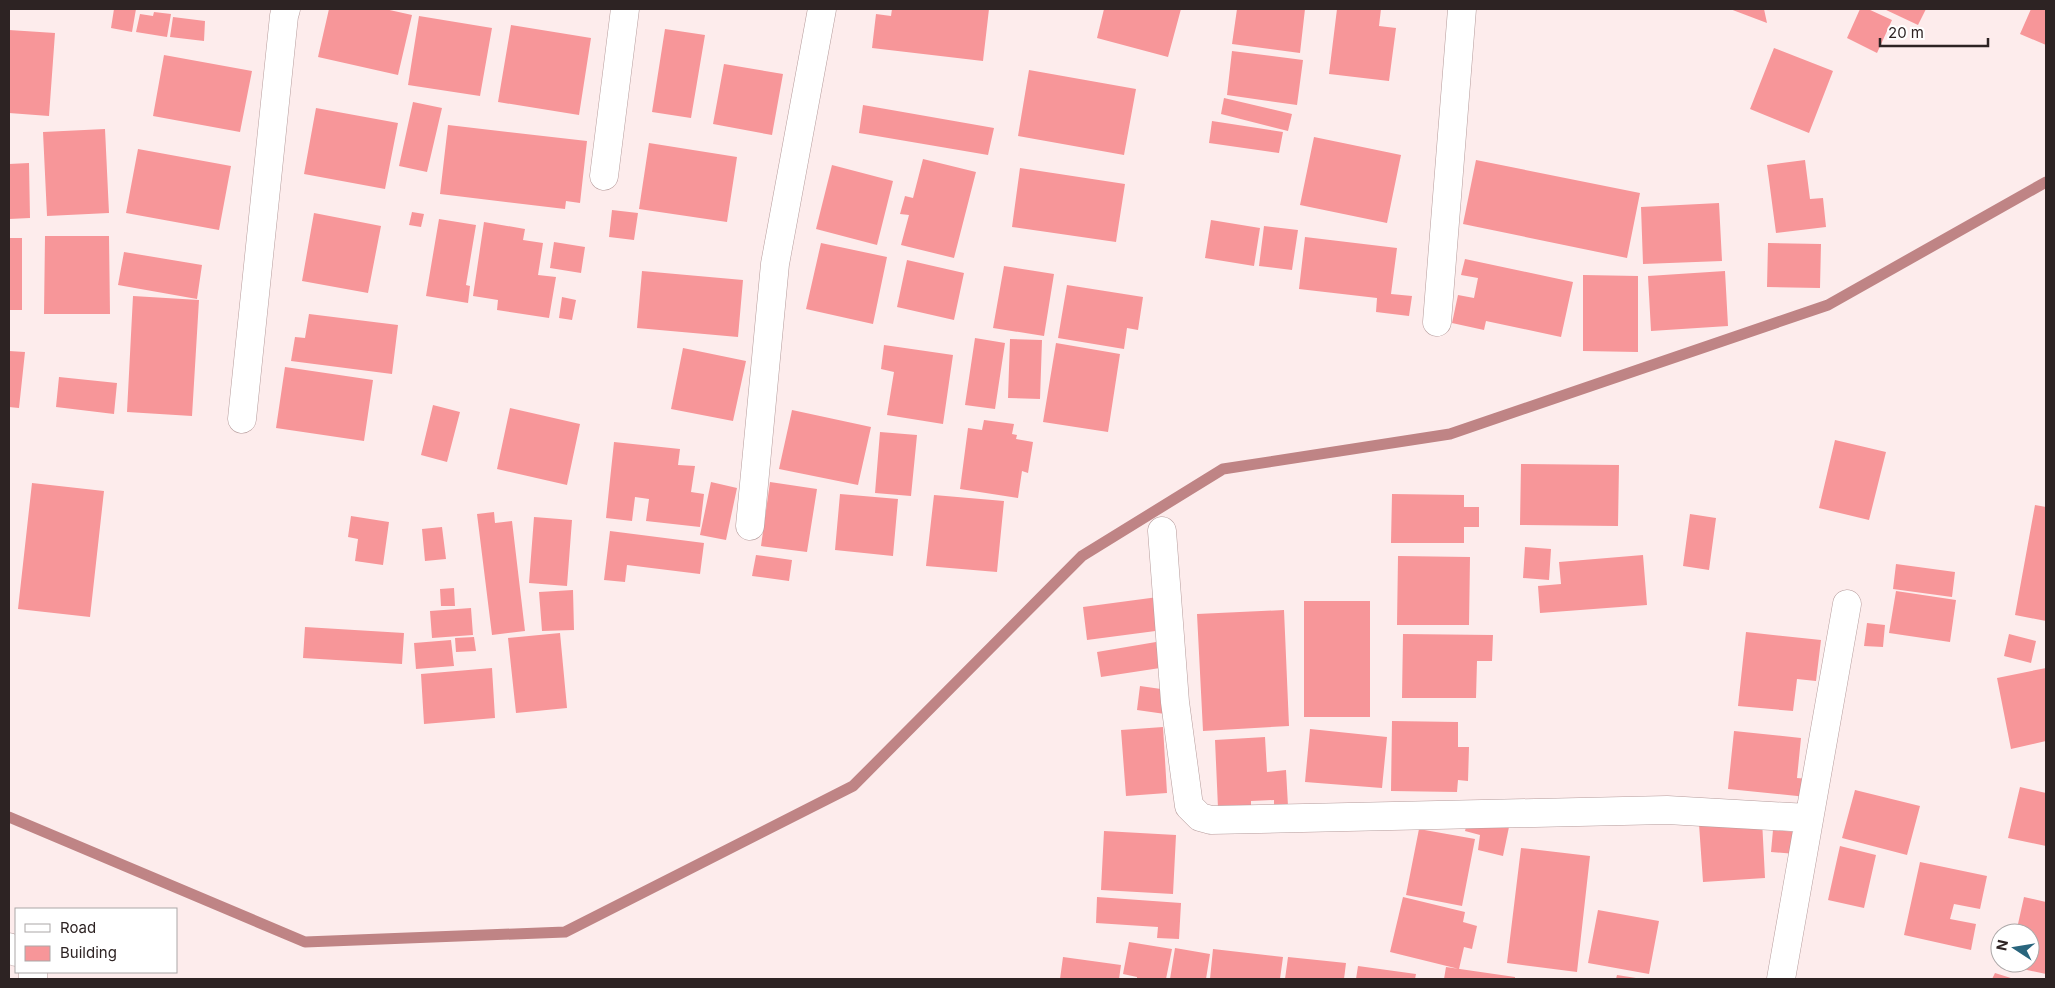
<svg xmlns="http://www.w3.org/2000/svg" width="2055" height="988" viewBox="0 0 2055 988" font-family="Inter,sans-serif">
  <rect width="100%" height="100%" fill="#fdecec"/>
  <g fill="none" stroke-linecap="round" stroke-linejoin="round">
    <path stroke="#bf8485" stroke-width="11" d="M9 817 305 942 565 932 853 786 1082 556 1223 469 1450 434 1828 305 2046 182"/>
  </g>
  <path fill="#f79699" d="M114 9H136L132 32 111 28Z
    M329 9H385L412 15 398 75 318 57Z
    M892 9H989L983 61 872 48 876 14 891 16Z
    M1104 9H1181L1168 57 1097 38Z
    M1237 9H1305L1300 53 1232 44Z
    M1337 9H1381L1379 26 1396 28 1389 81 1329 74Z
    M1730 9H1764L1767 23Z
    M1860 9H1868L1892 20 1877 53 1847 38Z
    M1884 9H1926L1918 25Z
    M2031 9H2046V45L2020 34Z
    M154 12 171 14 167 37 136 32 140 14 153 16Z
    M419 16 492 28 480 96 408 85Z
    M173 17 205 21 204 41 170 37Z
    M511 25 591 38 579 115 498 102Z
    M665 29 705 35 691 118 652 112Z
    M9 30 55 33 49 116 9 113Z
    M1774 48 1833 71 1809 133 1750 109Z
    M1232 51 1303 60 1297 105 1227 95Z
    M164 55 252 71 240 132 153 116Z
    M724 64 783 74 772 135 713 124Z
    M1029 70 1136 89 1124 155 1018 136Z
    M1224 98 1292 114 1288 131 1221 114Z
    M413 102 442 108 427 172 399 166Z
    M863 105 994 128 988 155 859 133Z
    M316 108 398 123 385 189 304 174Z
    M1212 121 1283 132 1279 153 1209 143Z
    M448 125 587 141 580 203 566 201 565 209 440 194Z
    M105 129 109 213 47 216 43 132Z
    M1314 137 1401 155 1387 223 1300 205Z
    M649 143 737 157 727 222 639 209Z
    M138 149 231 166 219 230 126 213Z
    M923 159 976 172 954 258 901 245 909 215 900 214 905 196 913 198Z
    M1476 160 1640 193 1627 258 1463 224Z
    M1805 160 1810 199 1823 198 1826 227 1776 233 1767 165Z
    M29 163 30 218 9 219V164Z
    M832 165 893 181 877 245 816 229Z
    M1020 168 1125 184 1116 242 1012 227Z
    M1719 203 1722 261 1643 264 1641 207Z
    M612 210 638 213 634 240 609 237Z
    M412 212 424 214 421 227 409 225Z
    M314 213 381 226 368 293 302 281Z
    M439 219 476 225 466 285 470 286 468 303 426 296Z
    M1211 220 1260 228 1254 266 1205 258Z
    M484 222 525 229 523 240 543 243 538 275 556 277 549 318 497 310 498 300 473 296Z
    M1264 226 1298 230 1292 270 1259 266Z
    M45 236H109L110 314H44Z
    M1305 237 1397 248 1391 294 1412 296 1409 316 1376 312 1377 298 1299 289Z
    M9 238H22V310H9Z
    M554 242 585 247 581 273 550 268Z
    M821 243 887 257 873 324 806 309Z
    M1768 243 1821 244 1820 288 1767 287Z
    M124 252 202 265 197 299 118 285Z
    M1465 259 1573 282 1561 337 1486 321 1484 330 1452 323 1458 295 1474 298 1478 278 1461 275Z
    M907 260 964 273 954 320 897 307Z
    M1004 266 1054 274 1044 336 993 328Z
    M642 271 743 280 738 337 637 328Z
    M1725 271 1728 326 1651 331 1648 276Z
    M1583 275 1638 276V352L1583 351Z
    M1067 285 1143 297 1138 330 1127 328 1124 349 1058 338Z
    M133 296 199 300 192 416 127 412Z
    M562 297 576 300 572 320 559 318Z
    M309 314 398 325 392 374 291 361 295 337 305 338Z
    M975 338 1005 343 995 409 965 405Z
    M1010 339 1042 340 1040 399 1008 398Z
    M1056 343 1120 354 1108 432 1043 422Z
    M884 345 953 355 943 424 887 415 894 372 881 369Z
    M683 348 746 361 733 421 671 409Z
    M9 351 25 352 19 408 9 407Z
    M285 367 373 380 364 441 276 428Z
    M59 377 117 383 114 414 56 407Z
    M433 405 460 412 447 462 421 455Z
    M510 408 580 424 567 485 497 469Z
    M792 410 871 427 858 485 779 469Z
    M984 420 1014 424 1012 434 1017 435 1016 439 1033 442 1028 473 1022 471 1018 498 960 489 968 428 982 430Z
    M880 432 917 435 911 496 875 493Z
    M1835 440 1886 452 1869 520 1819 508Z
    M614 442 680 449 678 465 695 466 691 492 704 494 700 527 646 521 649 499 635 497 632 521 606 518Z
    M1521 464 1619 465 1618 526 1520 525Z
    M711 482 737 488 726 540 700 535Z
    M770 482 817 489 807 552 761 546Z
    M32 483 104 491 90 617 18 609Z
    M840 494 898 499 893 556 835 550Z
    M1392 494 1464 495V507H1479V527H1464V543H1391Z
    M934 495 1004 501 997 572 926 566Z
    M2035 505 2046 507V621L2015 615Z
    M494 512 495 523 512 521 525 631 492 635 477 514Z
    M1690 514 1716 518 1709 570 1683 566Z
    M351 516 389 522 383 565 355 561 358 539 348 537Z
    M534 517 572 520 567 586 529 583Z
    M442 527 446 559 425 561 422 529Z
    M610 531 704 543 700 574 627 565 625 582 604 580Z
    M1525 547 1551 549 1549 580 1523 578Z
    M756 555 792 560 789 581 752 576Z
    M1643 555 1647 605 1540 613 1538 586 1561 584 1559 562Z
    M1398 556 1470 557 1469 625H1397Z
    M1896 564 1955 572 1952 597 1893 589Z
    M454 588 455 606H441L440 589Z
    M573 590 574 630 542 631 539 592Z
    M1896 591 1956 600 1950 642 1889 633Z
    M1158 597 1163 630 1087 640 1083 607Z
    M1304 601H1370V717H1304Z
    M471 608 473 635 432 638 430 611Z
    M1284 610 1289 726 1203 731 1197 614Z
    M1867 623 1885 625 1883 647 1864 646Z
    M305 627 404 633 402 664 303 658Z
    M1746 632 1821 640 1816 681 1797 679 1793 711 1738 706Z
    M560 633 567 708 516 713 508 638Z
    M1403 634 1493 635 1492 661H1477L1476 698H1402Z
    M2009 634 2036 641 2031 663 2004 656Z
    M474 637 476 651 456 652 455 638Z
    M451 640 454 666 416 669 414 643Z
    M1156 642 1160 668 1101 677 1097 652Z
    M492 668 495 718 424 724 421 674Z
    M2046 668V741L2011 749 1997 678Z
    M1140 686 1168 690 1165 714 1137 710Z
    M1392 721 1458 722V747H1469L1468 781 1458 780 1457 792 1391 791Z
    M1163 727 1167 793 1126 796 1121 730Z
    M1310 729 1387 737 1382 788 1305 782Z
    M1734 731 1801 738 1797 778 1809 779 1807 797 1728 789Z
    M1265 737 1267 772 1286 770 1288 806 1274 807V800L1251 801V807L1218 808 1215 740Z
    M2020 787 2046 793V846L2008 838Z
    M1855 790 1920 806 1907 855 1842 838Z
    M1468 819 1509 827 1503 856 1478 850 1480 835 1465 831Z
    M1762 820 1765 878 1703 882 1699 824Z
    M1419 829 1475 839 1462 906 1406 895Z
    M1773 830 1798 832 1796 854 1771 852Z
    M1104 831 1176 835 1173 894 1101 890Z
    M1840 846 1876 855 1864 908 1828 900Z
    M1521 848 1590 856 1577 972 1507 963Z
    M1920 862 1987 876 1980 909 1954 904 1950 919 1976 924 1971 950 1904 935Z
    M1097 897 1181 903 1179 939 1157 938 1158 927 1096 923Z
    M1403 897 1465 912 1463 922 1477 926 1472 949 1464 947 1459 969 1390 952Z
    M2024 897 2046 902V974L2009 966V963H2030V933H2016Z
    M1598 910 1659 921 1649 974 1588 963Z
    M1129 942 1172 949 1166 979H1137V977L1123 974Z
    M1175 948 1210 954 1206 979H1170Z
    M1213 949 1283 957 1280 979H1210Z
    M1063 957 1121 965 1119 979H1060Z
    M1288 957 1346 963 1344 979H1285Z
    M1358 966 1416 974 1415 979H1356Z
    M1446 967 1515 977V979H1444Z
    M1995 973 2014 979H1992Z
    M1617 975 1636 978V979H1616Z"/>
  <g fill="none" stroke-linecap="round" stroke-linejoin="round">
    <g stroke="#b69c9c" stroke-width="29">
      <path id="street" d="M604 176 625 9
        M1437 322 1462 9
        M242 419 284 16 286 9
        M750 526 775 264 822 9
        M1162 531 1175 702 1189 806 1200 817 1211 820 1667 810 1808 818
        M9 947 16 952
        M33 972V979
        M1781 979 1847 604"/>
    </g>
    <use href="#street" stroke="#fff" stroke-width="28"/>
  </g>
  <rect width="2055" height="988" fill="none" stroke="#2d2323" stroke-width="20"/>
  <rect x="15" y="908" width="162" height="65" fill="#ffffff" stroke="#aba7a7"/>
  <rect x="25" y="924" width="25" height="8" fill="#ffffff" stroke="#aba7a7"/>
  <text x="60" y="933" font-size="15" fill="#2d2323">Road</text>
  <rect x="25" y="946" width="25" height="15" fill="#f79699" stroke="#aba7a7"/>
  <text x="60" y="958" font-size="15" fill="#2d2323">Building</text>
  <g transform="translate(2015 948) rotate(282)"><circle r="24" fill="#ffffff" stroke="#aba7a7"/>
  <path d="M0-4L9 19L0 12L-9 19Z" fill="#29657d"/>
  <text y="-8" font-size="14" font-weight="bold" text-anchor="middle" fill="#2d2323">N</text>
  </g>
  <path d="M1880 38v8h108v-8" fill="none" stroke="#2d2323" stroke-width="2.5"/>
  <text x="1888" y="38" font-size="15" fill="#2d2323" stroke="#ffffff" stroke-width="4" paint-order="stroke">20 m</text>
</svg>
